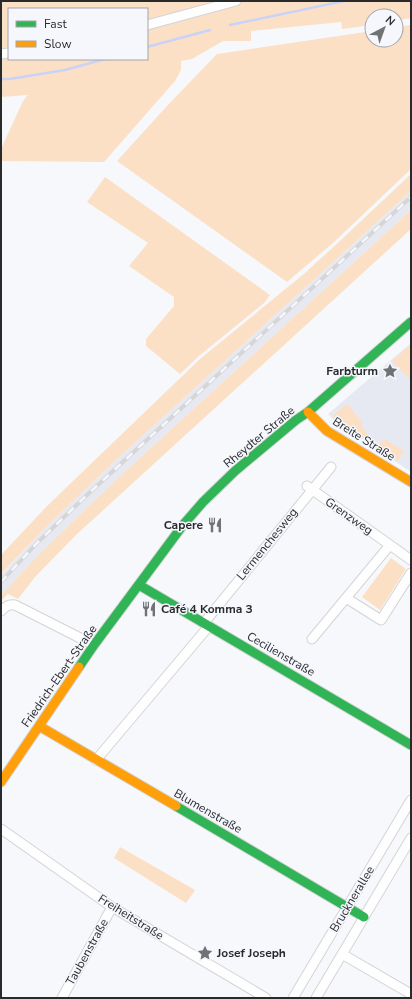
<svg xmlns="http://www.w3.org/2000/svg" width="412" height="999" viewBox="0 0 412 999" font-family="'Nunito Sans',sans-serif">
  <rect width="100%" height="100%" fill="#f7f8fb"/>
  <path fill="#e7e9f2" d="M411 191V210L120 476 38 555 1 595V575L47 526 115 461Z
    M411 343V472L334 420 328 414Z"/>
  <path fill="#fbe0c6" d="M1 1H223L147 20V9H9V51L1 52Z
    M242 1H411V18L396 21V16H372V25L342 29 341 22 251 31V41H223L192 59 181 61V70L175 81 104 162 1 161V149L23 101 28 95 1 97V57L9 56V59H147V26Z
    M411 25V169L334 242 287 282 117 161 166 107 217 54 372 31V40H396V27Z
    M411 174V191L115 461 47 526 1 574V555L47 506 200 359 305 273 341 240Z
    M105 177 270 295 264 303 199 356 180 374 146 346V339L174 306V297L129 266 148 243 87 202Z
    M411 210V229L76 535 35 577 18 599 8 594 1 601V595L38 555 120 476Z
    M411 344V381L392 361Z
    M347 404 363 423 361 426 377 445 385 439 404 451 398 461 332 416Z
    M391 558 406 569 380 610 362 597Z
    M120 847 195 890 186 903 114 858Z"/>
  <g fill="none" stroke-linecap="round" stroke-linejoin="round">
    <path stroke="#c9d3f8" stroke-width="2.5" d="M230 25 344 1
      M147 47 210 30
      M1 79H10L65 70 105 59"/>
    <g stroke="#d3d4d6" stroke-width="11">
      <path id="street" d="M147 25 236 1
        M1 54 9 53
        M307 486 390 545 312 639
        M390 545 411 560
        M346 598 381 620 411 573
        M1 611C5 607 8 604 15 605L94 645
        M204 623 331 467
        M96 760 209 626
        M1 829 112 907 266 998
        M342 954 411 994
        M62 998 112 907
        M293 998 411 800
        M316 998 411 838"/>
    </g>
    <g stroke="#d3d4d6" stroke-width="11">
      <path id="fast" d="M139 585 411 745
        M79 667 94 645 183 525 203 502 235 471 296 420 308 412 411 322
        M176 806 364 917"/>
    </g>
    <g stroke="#d3d4d6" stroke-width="11">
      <path id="slow" d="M308 412 327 431 411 482
        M39 726 176 806
        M1 782 79 667"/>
    </g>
    <use href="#street" stroke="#fefefe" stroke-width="9"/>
    <use href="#fast" stroke="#30b455" stroke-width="9"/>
    <use href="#slow" stroke="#ff9f0a" stroke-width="9"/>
    <g stroke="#d6d6d6" stroke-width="4">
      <path id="rail" d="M1 582 36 544 87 495 411 197"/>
    </g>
    <use href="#rail" stroke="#f5f7fd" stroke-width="2.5" stroke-dasharray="8" stroke-linecap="butt"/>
  </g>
  <defs>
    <g id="sight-bare" transform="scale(1.2)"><path d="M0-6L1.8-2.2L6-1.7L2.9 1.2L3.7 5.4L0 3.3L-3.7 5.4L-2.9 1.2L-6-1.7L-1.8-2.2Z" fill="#717274" stroke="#f5f7fd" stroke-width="2.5" paint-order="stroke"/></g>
    <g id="restaurant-bare" transform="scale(1.2)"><path d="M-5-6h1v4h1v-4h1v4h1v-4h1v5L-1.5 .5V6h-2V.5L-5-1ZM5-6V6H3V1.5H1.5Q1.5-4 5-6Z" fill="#717274" stroke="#f5f7fd" stroke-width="2.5" paint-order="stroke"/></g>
  </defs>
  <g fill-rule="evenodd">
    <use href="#sight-bare" x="390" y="371"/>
    <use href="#restaurant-bare" x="215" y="525"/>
    <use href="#restaurant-bare" x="149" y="609"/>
    <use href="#sight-bare" x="205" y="953"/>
  </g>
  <g text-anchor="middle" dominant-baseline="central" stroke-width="3" stroke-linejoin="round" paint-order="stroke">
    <g font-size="12" font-weight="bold" fill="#292a2c" stroke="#f5f7fd" text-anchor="end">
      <text x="378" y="371">Farbturm</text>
      <text x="203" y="525">Capere</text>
      <text x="161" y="609" text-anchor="start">Café 4 Komma 3</text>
      <text x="217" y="953" text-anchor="start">Josef Joseph</text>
    </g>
    <g font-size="12" fill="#292a2c" stroke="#f5f7fd">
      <text transform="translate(259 437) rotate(-40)">Rheydter Straße</text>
      <text transform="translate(364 439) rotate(32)">Breite Straße</text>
      <text transform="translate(349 516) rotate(35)">Grenzweg</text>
      <text transform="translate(267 544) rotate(-51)">Lermenchesweg</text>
      <text transform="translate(281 654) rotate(30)">Cecilienstraße</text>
      <text transform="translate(59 676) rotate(-55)">Friedrich-Ebert-Straße</text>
      <text transform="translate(208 811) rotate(30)">Blumenstraße</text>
      <text transform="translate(352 899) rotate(-59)">Brucknerallee</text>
      <text transform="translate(131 917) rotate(32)">Freiheitstraße</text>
      <text transform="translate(87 952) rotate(-61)">Taubenstraße</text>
    </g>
  </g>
  <rect width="412" height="999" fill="none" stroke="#292a2c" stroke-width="4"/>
  <rect x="8" y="8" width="140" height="52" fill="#f5f7fd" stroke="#a3a5a9"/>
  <rect x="16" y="21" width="20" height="6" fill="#30b455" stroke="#a3a5a9"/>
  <text x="44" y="28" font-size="12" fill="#292a2c">Fast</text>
  <rect x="16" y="41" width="20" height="6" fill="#ff9f0a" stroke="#a3a5a9"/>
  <text x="44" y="48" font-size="12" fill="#292a2c">Slow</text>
  <g transform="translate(384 28) rotate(41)"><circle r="19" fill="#f5f7fd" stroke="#a3a5a9"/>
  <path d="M0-3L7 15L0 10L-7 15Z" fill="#717274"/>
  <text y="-6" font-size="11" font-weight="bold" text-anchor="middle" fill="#292a2c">N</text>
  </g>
</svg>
